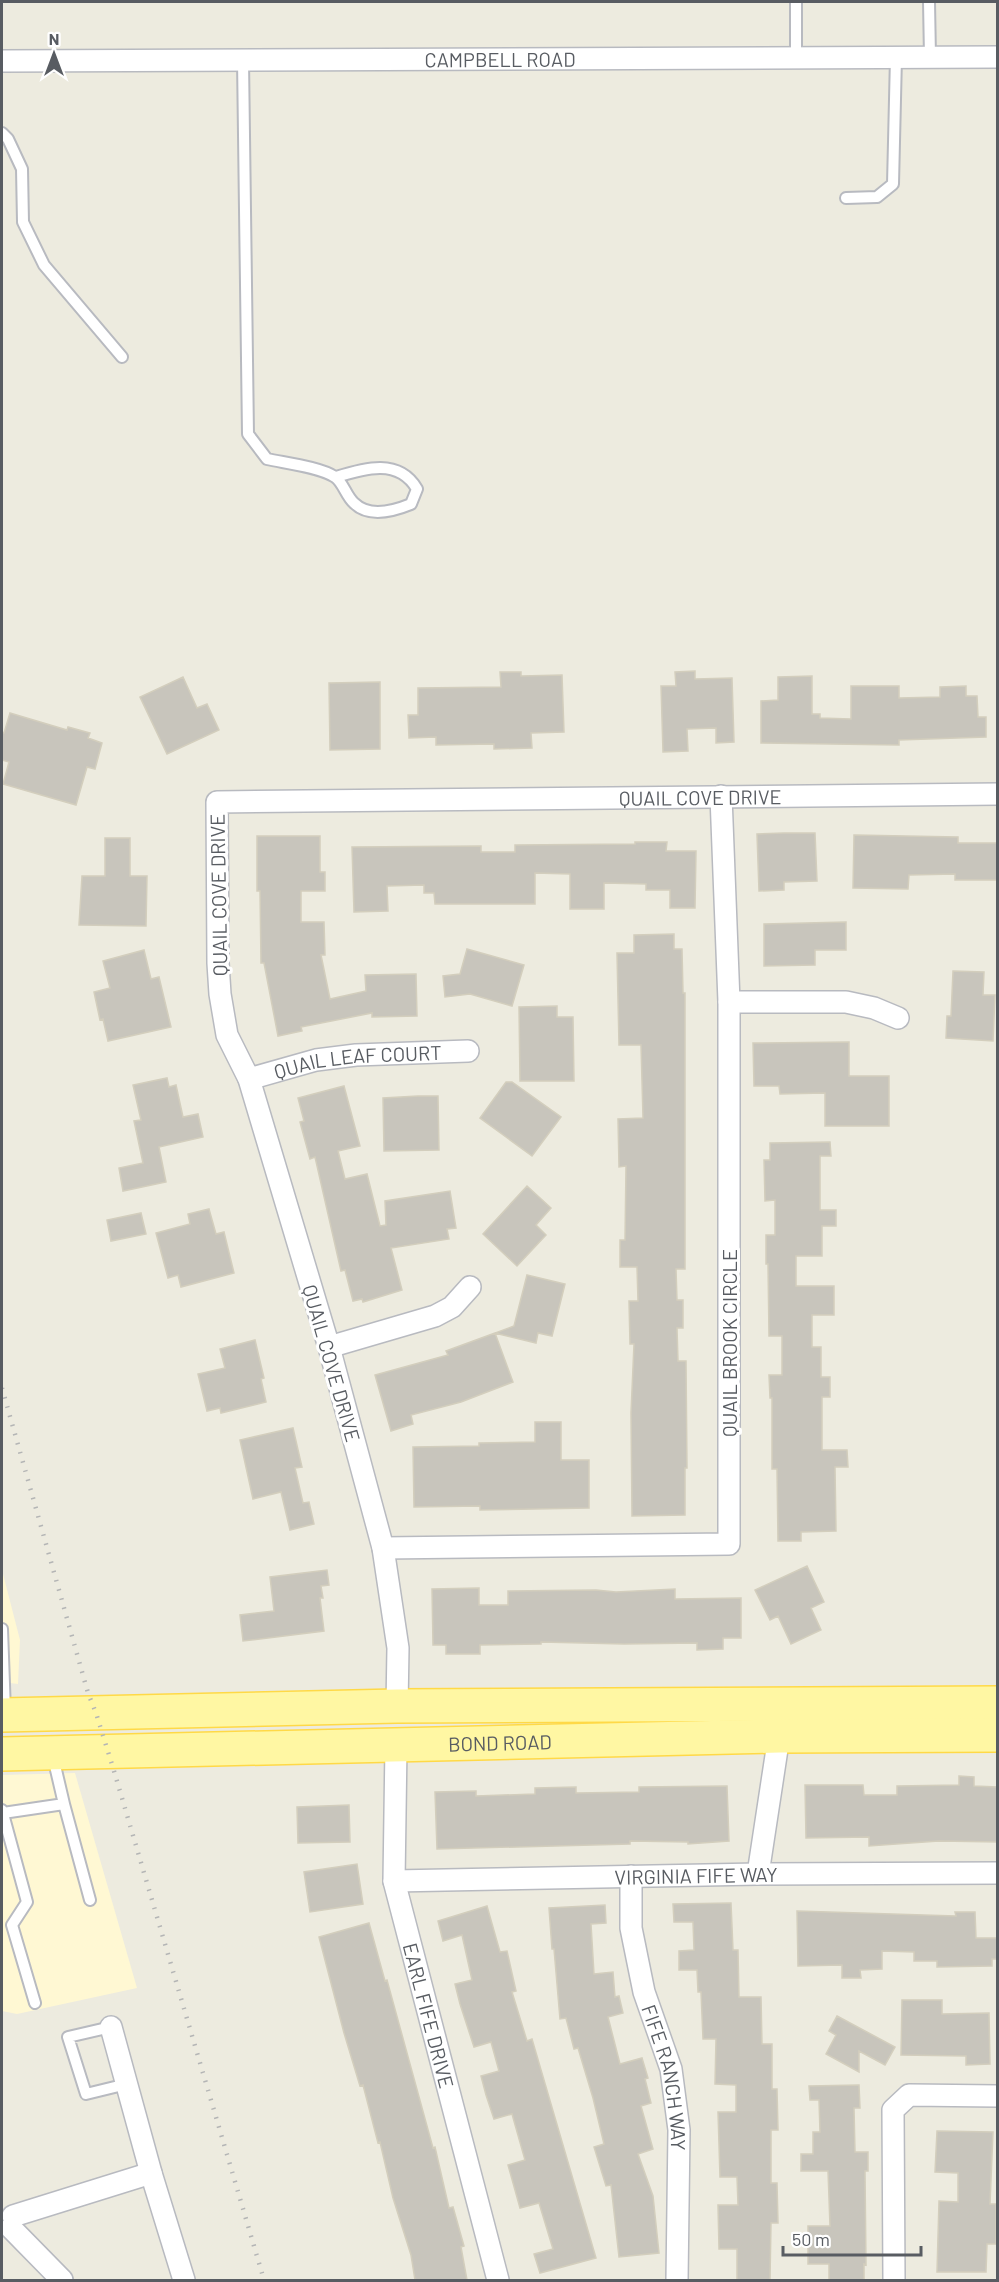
<svg xmlns="http://www.w3.org/2000/svg" width="999" height="2282" viewBox="0 0 999 2282" font-family="Barlow,sans-serif">
  <rect width="100%" height="100%" fill="#edebdf"/>
  <path fill="#fff8d3" d="M2 1570 20 1640 18 1684 2 1682Z
    M75 1773 137 1988 17 2014 2 2011V1775Z"/>
  <path fill="#c8c5bc" stroke="#d3cebd" stroke-width="1.5" d="M695 671V679L732 678 734 742 716 743V728L687 729 688 751 663 752 661 686H676L675 672Z
    M500 672H521V676L562 675 564 732 531 733 532 748 494 749V744L436 745V737L409 738 408 715H418V688L501 687Z
    M812 676V714H820V718L851 719V686H899V698L940 697V687L966 686V696H977L978 717H986V737L899 740V745L761 743V701L778 700V677Z
    M183 677 197 708 207 704 219 730 167 754 140 697Z
    M380 682V749L330 750 329 683Z
    M10 713 67 730 68 727 90 733 88 738 102 743 95 769 87 767 76 805 3 784 9 762 2 760V732L4 733Z
    M784 833H815L817 881 784 882V890L759 891 757 834Z
    M854 835 958 837V843H998V880H955V874L909 875 908 889 853 888Z
    M257 836H320V872H325V891H301V922H324L325 955H321L330 999 366 991 365 975 416 974 417 1016 372 1017V1013L301 1027 302 1031 278 1036 264 963H261L260 891H257Z
    M105 838H130V876H147L146 926 79 925 82 876H105Z
    M635 842H667L666 851H696L695 908H670V890H646V884L604 883V909H570V874L535 873V904H435L434 893H424V885L387 886 388 911 354 912 352 847 481 846V852H515V845L635 844Z
    M846 922V950H815V965L764 966V924Z
    M674 934V949H682L683 993H685V1269H676L677 1300H683V1328H677L678 1361H686L687 1468H685V1515L632 1516 631 1413 634 1344H630L629 1301H638L637 1267H620V1240H625L626 1166 619 1167 618 1119 643 1118 641 1045H619L617 953H634V935Z
    M467 949 524 965 512 1006 470 994 445 997 443 976 460 974Z
    M144 950 151 979 159 977 171 1027 108 1041 103 1019 100 1020 94 992 110 988 103 961Z
    M953 971 984 972 983 995H995L993 1041 946 1038 947 1016H951Z
    M557 1006V1017H573L574 1081H520L519 1007Z
    M849 1042V1076H889V1126H825V1093L780 1094 779 1086H754L753 1043Z
    M167 1078 169 1087 176 1085 183 1117 198 1114 203 1137 159 1147 166 1182 123 1191 119 1168 143 1163 134 1121 141 1120 133 1085Z
    M506 1082H512L561 1117 532 1156 480 1118Z
    M344 1086 360 1146 338 1151 345 1179 367 1174 380 1226 386 1225 385 1201 450 1191 456 1228 447 1229 449 1239 391 1248 402 1290 363 1302 362 1299 353 1301 345 1270 341 1271 315 1157 310 1159 300 1122 304 1121 298 1098Z
    M418 1096H438L439 1150 384 1151 383 1098Z
    M830 1142 831 1156H820V1210H836V1226H822V1256H796V1286H834V1315H812V1347H821V1377H830V1397H822V1450H847L848 1467H835L836 1531 801 1532V1541H778L777 1469H772V1398H770L769 1375H782V1336H769L768 1264H766V1235H775V1200L765 1201 764 1160H770V1143Z
    M527 1186 551 1208 536 1225 546 1235 517 1266 483 1234Z
    M209 1209 216 1234 224 1232 234 1273 181 1287 178 1275 168 1278 156 1233 190 1224 188 1214Z
    M141 1213 146 1234 111 1241 107 1220Z
    M527 1275 565 1284 552 1336 538 1333 536 1343 495 1333 514 1326Z
    M495 1333 513 1382 461 1402 411 1415 413 1424 391 1431 375 1375 448 1355 446 1351Z
    M255 1340 264 1378 261 1379 266 1402 221 1413 220 1408 207 1411 198 1374 225 1368 220 1349Z
    M535 1422H561V1460H589V1508L480 1510V1506L414 1507 413 1447 479 1446V1443L535 1442Z
    M293 1428 302 1467 295 1468 303 1503 309 1502 314 1524 290 1530 281 1492 253 1499 240 1440Z
    M807 1566 824 1602 811 1608 821 1630 791 1644 778 1616 770 1620 755 1590Z
    M327 1570 329 1585 321 1586 323 1598H320L324 1631 243 1641 240 1615 274 1611 270 1577Z
    M479 1588V1605H508V1591L596 1590 616 1592 675 1589V1599L741 1598V1638H723V1649L697 1650V1643L624 1644 541 1642V1644L480 1645V1654H446V1645H433L432 1589Z
    M959 1776 974 1777V1786L998 1787V1842L939 1841 869 1846V1837L806 1838 805 1785H863L864 1795H897V1786L959 1785Z
    M727 1786 729 1841 688 1844V1842L630 1841V1844L437 1849 435 1792 476 1791V1796L535 1794V1788L576 1787V1793L639 1792V1787Z
    M349 1805 350 1842 298 1843 297 1807Z
    M357 1864 363 1904 310 1912 304 1872Z
    M731 1903 733 1950H738L739 1997H761L762 2044H772V2089H777L778 2130H771V2183H777L778 2223H771L770 2280H737V2249H719L718 2205H738L737 2177H720L718 2112H736V2085L715 2084 716 2039H703L701 1992H698L697 1970H679V1951L694 1950 693 1922H674L673 1904Z
    M605 1905 606 1923 591 1924 594 1974 613 1972 615 1997 619 1996 623 2013 608 2017 620 2064 642 2058 648 2078 645 2079 651 2103 641 2106 653 2149 638 2154 653 2196 659 2253 619 2257 611 2185 606 2186 594 2147 604 2144 593 2098 578 2048 574 2049 566 2018 560 2019 554 1949H552L549 1908Z
    M487 1906 500 1952 507 1951 516 1991 512 1992 527 2041 532 2039 596 2258 540 2273 534 2254 553 2249 539 2203 520 2208 508 2165 525 2160 512 2114 494 2119 486 2095 481 2076 499 2071 491 2042 474 2047 460 2004 455 1984 472 1980 462 1935 443 1941 438 1921Z
    M797 1911 956 1916 955 1912H975L976 1938H998V1959H992V1966L937 1967V1961H914V1952L882 1951V1969L860 1970 861 1978H842V1965L798 1966Z
    M369 1923 385 1981 387 1980 433 2148 435 2147 449 2208 453 2207 464 2246 461 2247 467 2280H415L411 2255 393 2198 380 2142 378 2143 363 2085 360 2086 344 2033 319 1937Z
    M902 2000H942V2014L989 2013 990 2064 966 2065V2056L901 2055Z
    M837 2016 895 2047 885 2065 859 2051V2072L826 2054 836 2035 829 2031Z
    M859 2085 860 2108H854L855 2152H868V2171H865L866 2265 864 2264V2280H829V2264H808V2226H830L828 2171H801V2154H813V2132H820L819 2100H810L809 2086Z
    M937 2131 993 2132 990 2204H996V2244H987L986 2272H937L939 2201 958 2202V2173L935 2172Z"/>
  <g fill="none" stroke-linecap="round" stroke-linejoin="round">
    <g stroke="#b8bac0" stroke-width="14">
      <path id="lane" d="M929 2 930 57
        M796 58V2
        M243 60 248 434 267 459C285 463 320 467 335 477 343 482 346 496 354 503 369 518 394 511 411 504L417 489C399 458 365 468 336 477
        M2 133 8 139 22 169 23 222 44 265 122 357
        M846 198 877 197 893 184 896 57
        M2 1629 5 1712
        M64 1804 90 1900
        M2 1810 27 1902 12 1925 35 2003
        M3 1813 64 1804 53 1757
        M111 2027 68 2037 86 2094 127 2084"/>
    </g>
    <g stroke="#b8bac0" stroke-width="24">
      <g id="street">
        <path id="s1" d="M2 61 998 57"/>
        <path d="M729 1002H846L874 1008 898 1018"/>
        <path id="s2" d="M249 1079 316 1060 356 1055 468 1051"/>
        <path d="M329 1347 435 1316 452 1307 470 1287"/>
        <path d="M383 1548 729 1544V1002L721 796"/>
        <path id="s3" d="M397 1706 398 1648 383 1548 329 1347 249 1079 227 1035 220 994 218 963 217 802 998 794"/>
        <path id="s4" d="M396 1746 394 1881 498 2280"/>
        <path d="M758 1874 779 1736"/>
        <path id="s5" d="M631 1876V1928L644 1992 671 2069 679 2130 677 2280"/>
        <path id="s6" d="M394 1881 758 1874 998 1873"/>
        <path d="M111 2027 151 2173 184 2280"/>
        <path d="M13 2216 151 2173"/>
        <path d="M11 2228 62 2280"/>
        <path d="M894 2280 893 2110 909 2095 998 2096"/>
      </g>
    </g>
    <g stroke="#ffd947" stroke-width="36">
      <g id="primary">
        <path d="M2 1715 397 1706 998 1703"/>
        <path id="s7" d="M2 1754 779 1736 998 1735"/>
      </g>
    </g>
    <use href="#lane" stroke="#fff" stroke-width="10"/>
    <use href="#street" stroke="#fff" stroke-width="21"/>
    <use href="#primary" stroke="#fff7a3" stroke-width="33"/>
    <path stroke="#b4b5b5" stroke-width="4.5" stroke-dasharray="1.5 8" stroke-linecap="butt" d="M2 1388 88 1693 96 1713 114 1771 264 2280"/>
  </g>
  <g text-anchor="middle" dominant-baseline="central" stroke-width="6" stroke-linejoin="round" paint-order="stroke">
    <g font-size="20" fill="#585c62" stroke="#fff">
      <text stroke="none"><textPath href="#s1" startOffset="498">CAMPBELL ROAD</textPath></text>
      <text stroke="none"><textPath href="#s3" startOffset="1413">QUAIL COVE DRIVE</textPath></text>
      <text transform="translate(218 895) rotate(-91)">QUAIL COVE DRIVE</text>
      <text stroke="none"><textPath href="#s2" startOffset="111">QUAIL LEAF COURT</textPath></text>
      <text transform="translate(729 1343) rotate(-90)">QUAIL BROOK CIRCLE</text>
      <text transform="translate(332 1363) rotate(74)">QUAIL COVE DRIVE</text>
      <text stroke="none"><textPath href="#s7" startOffset="498">BOND ROAD</textPath></text>
      <text stroke="none"><textPath href="#s6" startOffset="302">VIRGINIA FIFE WAY</textPath></text>
      <text stroke="none"><textPath href="#s4" startOffset="274">EARL FIFE DRIVE</textPath></text>
      <text stroke="none"><textPath href="#s5" startOffset="206">FIFE RANCH WAY</textPath></text>
    </g>
  </g>
  <rect width="999" height="2282" fill="none" stroke="#585c62" stroke-width="6"/>
  <g transform="translate(54 54)" stroke="#ffffff" stroke-width="4.5" paint-order="stroke">
  <path d="M0-4.5L10 22L0 15L-10 22Z" fill="#585c62"/>
  <text y="-9" font-size="16" font-weight="bold" text-anchor="middle" fill="#585c62">N</text>
  </g>
  <path d="M783 2246v9h138v-9" fill="none" stroke="#585c62" stroke-width="3"/>
  <text x="792" y="2246" font-size="18" fill="#585c62" stroke="#ffffff" stroke-width="4.5" paint-order="stroke">50 m</text>
</svg>
